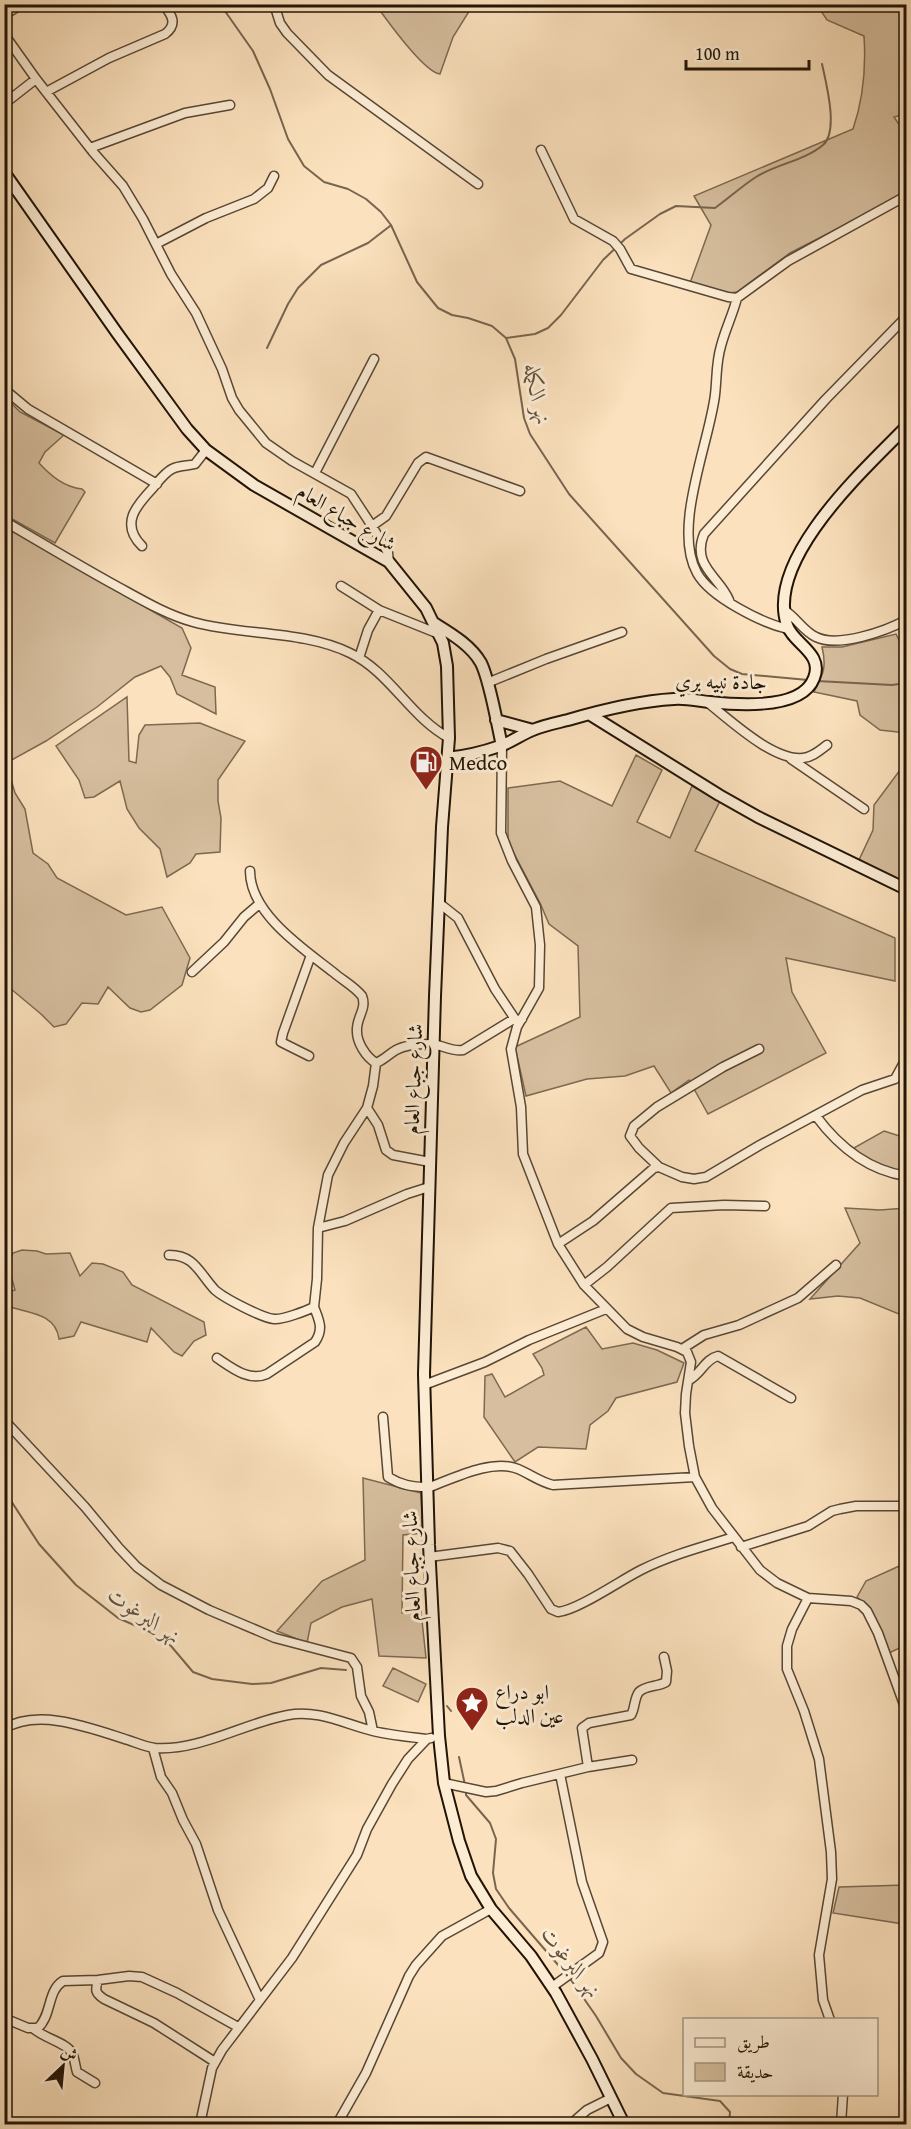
<svg xmlns="http://www.w3.org/2000/svg" width="911" height="2129" viewBox="0 0 911 2129" font-family="'Gentium Book Plus',Amiri,serif">
  <rect width="100%" height="100%" fill="#fbe1bd"/>
  <filter id="stains"><feTurbulence type="fractalNoise" baseFrequency=".00333" numOctaves="4"/><feColorMatrix values="0 0 0 0 .2 0 0 0 0 .09 0 0 0 0 .02 0 0 0 .5 -.17"/></filter>
  <radialGradient id="worn" r=".72"><stop offset=".6" stop-color="#630" stop-opacity="0"/><stop offset="1" stop-color="#630" stop-opacity=".3"/></radialGradient>
  <path fill="#d6be9e" stroke="#7c6952" stroke-width="1.5" d="M904 4 906 6V114L894 117 906 135V191L888 203 790 253 737 292 730 293 690 283 711 225 694 196 853 129C863 100 866 67 864 36L827 20 817 5Z
    M376 5H473L453 37 440 74C424 72 386 19 376 5Z
    M5 397 20 412 64 435 45 452 39 463C51 476 64 487 82 489L85 492 55 543 5 515Z
    M5 527 182 628 191 648 182 675 215 687 216 714 177 694 170 677 161 666 135 677 97 707 46 741 6 763 15 793 25 809 33 853 48 864 57 878 126 915 162 907 190 958 182 985 150 1010 141 1012 130 1008 108 987 98 1004 82 1003 66 1024 54 1027 41 1014 5 984Z
    M896 634 906 654V733L880 730 860 715 857 701 814 692C823 674 827 668 822 647H842Z
    M127 697 129 761 136 763 139 735 145 725 200 723 245 741 218 780V801L221 818 220 852 196 854 190 863 167 877 160 849 139 828 127 809 120 781 94 797 85 798 79 780 56 746Z
    M636 755 662 770 637 822 670 838 692 786 720 801 695 851 895 938V981L786 958 792 992 826 1053 708 1114 689 1080 671 1093 654 1066 625 1076 587 1079 526 1096 515 1047 580 1017 578 946 549 924 540 903 508 842V788L560 781 612 806Z
    M906 762V884L859 860 873 830 874 805Z
    M884 1131 906 1138V1159L902 1173 873 1163 852 1149Z
    M845 1208 880 1210 906 1208V1317L860 1298 838 1296 810 1299 860 1243Z
    M22 1250 37 1251 46 1254 70 1253 80 1276 92 1263 103 1264 123 1272 132 1285 204 1322 206 1335 194 1341 182 1356 174 1352 151 1328 147 1342 81 1322 74 1336 59 1339C56 1314 30 1313 10 1307L5 1298V1293L15 1290 8 1265 13 1253Z
    M586 1327 602 1349 633 1343 657 1350 684 1363 677 1382 616 1398 608 1411 590 1425 586 1449 538 1447 515 1462 484 1417 485 1376 492 1374 505 1397 544 1375 542 1368 533 1354Z
    M363 1478 421 1493 423 1533 403 1535 402 1613 421 1611 426 1658 379 1656 372 1599 342 1607 311 1623 307 1643 277 1631 322 1581 365 1560Z
    M906 1563V1645L889 1653C880 1630 876 1613 857 1597L866 1581Z
    M393 1668 426 1684 418 1702 383 1686Z
    M906 1885V1940L903 1924 833 1913 839 1887Z"/>
  <g fill="none" stroke-linecap="round" stroke-linejoin="round">
    <path stroke="#77654f" stroke-width="2" d="M220 4 253 51 270 89 288 139 304 166 324 182 348 189 366 199 381 212 391 225 417 282 438 308 452 315 468 318 492 326 506 338 515 359 524 418 530 434 569 494 714 656 730 669 742 674 808 680
      M506 338 535 334 548 328 561 315 603 260 625 239 660 214 676 206 715 208C729 198 742 186 756 177 776 164 804 161 823 145 839 131 826 83 822 64
      M267 348 288 304 298 288 321 265 368 243 390 226
      M817 681 892 685 906 683
      M4 1490 39 1544 76 1585 118 1618 150 1632 171 1646 193 1672 212 1679 252 1684 271 1683 321 1668 346 1670
      M447 1706 451 1711
      M459 1757 465 1785
      M466 1791V1795L490 1823 496 1839 493 1873 496 1889 509 1908 571 1980 596 2016 621 2058 636 2074 663 2093 720 2101 730 2112 729 2124"/>
    <g stroke="#584734" stroke-width="11">
      <path id="street" d="M274 4 280 23 287 33 328 75 478 184
        M4 15 22 4
        M4 34 36 79 93 152 123 186 143 219 171 274 196 313 222 369 232 398 239 410 266 443 292 461 351 494 372 526 388 553 389 562
        M46 92 109 58 165 34C178 24 172 15 163 4
        M4 104 36 79
        M90 148 185 113 230 105
        M541 150 574 219 613 241 620 249 631 269 728 297 737 298 788 261 906 196
        M156 244 206 218 254 199 268 188 274 176
        M737 298C733 314 725 330 721 346 716 362 717 378 715 395 709 444 672 528 697 573 710 597 762 623 788 629
        M4 389 28 409 157 484
        M315 473 374 359
        M4 521C40 542 75 563 111 583 137 597 164 614 193 622 243 636 303 630 350 653 390 672 410 717 449 738
        M372 526 386 516 418 463 426 457 520 491
        M142 546C120 524 136 506 152 489 158 482 164 473 172 469 179 465 188 466 195 464L206 450
        M341 586 379 610
        M729 600C720 577 691 566 704 534L826 399 906 317
        M784 610C796 617 803 631 816 637 838 648 886 631 906 620
        M359 658 368 630 379 610 439 634
        M487 683 546 659 622 632
        M707 702C730 720 773 761 803 758 813 757 820 750 827 745
        M502 746 501 833 512 861 536 907 540 945 539 988 517 1027 511 1049 521 1107 523 1154 558 1244 584 1285 627 1329 643 1337 677 1347 687 1352 691 1362 686 1394 685 1413 689 1446 695 1477 712 1508 760 1570 777 1583 808 1598 851 1601 861 1605 867 1611 878 1633 906 1710
        M791 759 864 809
        M250 871C250 913 302 948 333 972 342 980 354 986 362 996 367 1008 357 1017 357 1029 356 1042 366 1057 376 1063 384 1060 389 1054 396 1050 405 1045 420 1044 430 1044 441 1044 451 1052 463 1050L512 1020 522 1019
        M439 903 458 918 495 989 515 1019
        M192 972 224 942 244 917 258 905
        M309 1056 281 1042 283 1033 311 955
        M367 1108 378 1125 386 1150 393 1155 430 1162
        M816 1116C839 1147 867 1170 906 1176
        M659 1167 639 1148 630 1136 634 1126 657 1107 723 1067 759 1049
        M318 1228 345 1221 407 1194 429 1187
        M558 1244 593 1221 654 1168 659 1167 682 1177 694 1179 706 1177 760 1145 862 1090 895 1079 906 1059
        M169 1255C195 1255 199 1273 215 1290 224 1298 262 1318 274 1319 282 1320 306 1311 314 1307L317 1279 318 1228 328 1175 344 1143 367 1108 373 1086 376 1063
        M584 1285 607 1267 671 1208 724 1205 765 1206
        M682 1349 704 1335 739 1325 798 1298 836 1265
        M217 1358C232 1368 249 1382 267 1374L315 1342C324 1329 319 1320 314 1307
        M689 1380C701 1374 705 1359 718 1356L791 1398
        M424 1385 485 1362 529 1340 606 1309
        M383 1417 388 1477C401 1485 412 1487 427 1487
        M4 1420 85 1507 119 1548 137 1567 161 1585 209 1610 275 1638 351 1658 357 1667 361 1696 369 1712 373 1731
        M427 1488C452 1479 492 1458 518 1469 530 1474 540 1482 553 1485L695 1477
        M741 1547 808 1526 832 1511 840 1509 856 1506H906
        M429 1557 498 1548 510 1551 528 1574 551 1609 558 1612C578 1610 621 1580 641 1570 671 1555 702 1547 734 1537
        M808 1598 792 1629 787 1646V1669L804 1711 819 1759 831 1852 832 1879 819 1955 823 2000 830 2020
        M4 1729C38 1707 93 1729 128 1740 137 1743 146 1747 155 1748 200 1751 244 1723 288 1715 317 1709 345 1724 373 1731 390 1735 409 1737 427 1739L431 1738
        M153 1748 161 1777 172 1793 183 1820 196 1844 218 1910 260 2000
        M588 1767 582 1728 589 1723 631 1715C635 1709 634 1698 639 1692 646 1685 658 1687 666 1682L667 1671 664 1657
        M444 1783 486 1792 496 1791 522 1783 588 1767 632 1760
        M98 1980C95 1990 95 1993 104 1999L154 2023 215 2062
        M552 1987 599 1953 603 1942 582 1882 560 1774
        M4 2018 28 2028H38C52 2015 47 1991 63 1981L98 1980 129 1976 142 1977 177 1993 238 2027
        M34 2029C44 2038 67 2043 72 2053 75 2059 75 2066 77 2072L95 2083
        M200 2124 212 2068 222 2050 292 1958 357 1855 367 1829 392 1784 408 1759 427 1739
        M337 2124 366 2073 409 1976 416 1965 442 1936 491 1909
        M571 2124 587 2110 611 2098
        M841 2124 843 2094"/>
    </g>
    <g stroke="#211406" stroke-width="14">
      <path id="secondary" d="M4 172 117 333 187 429 206 450 254 485 389 562 426 608 443 643 447 666 449 738 442 827 435 996 424 1374 429 1545 439 1736 444 1783 459 1841 471 1876 491 1909 531 1956 556 1993 592 2059 624 2124
        M434 623C450 633 471 645 481 663 490 681 497 724 502 746
        M589 714 719 795 758 817 906 889
        M496 720 533 730
        M447 758C466 756 483 752 500 746 512 742 522 734 533 730 544 725 556 723 568 720 602 710 639 701 674 699 687 698 698 701 710 702 738 705 802 710 814 678 824 653 793 644 787 625 765 559 865 469 906 427"/>
    </g>
    <use href="#street" stroke="#fcecd4" stroke-width="8"/>
    <use href="#secondary" stroke="#fcecd4" stroke-width="10"/>
  </g>
  <defs>
    <g id="fuel-pin" transform="scale(1.725)"><path d="M0 17L-7.5 6A9.5 9.5 0 1 1 7.5 6Z" fill="#8f2418" stroke="#fcecd4"/><path d="M-5.5-6h7V0h2V4h1.3V-2.5L3-4.5l.8-.8L6-3V5H2.5V1h-1V6h-7ZM-4.2-4.7v3.2H.2V-4.7Z" fill="#fff"/></g>
    <g id="sight-pin" transform="scale(1.725)"><path d="M0 17L-7.5 6A9.5 9.5 0 1 1 7.5 6Z" fill="#8f2418" stroke="#fcecd4"/><path d="M0-6L1.8-2.2L6-1.7L2.9 1.2L3.7 5.4L0 3.3L-3.7 5.4L-2.9 1.2L-6-1.7L-1.8-2.2Z" fill="#fff"/></g>
  </defs>
  <g fill-rule="evenodd">
    <use href="#fuel-pin" x="426" y="762"/>
    <use href="#sight-pin" x="472" y="1703"/>
  </g>
  <g text-anchor="middle" dominant-baseline="central" stroke-width="6" stroke-linejoin="round" paint-order="stroke">
    <g font-size="21" fill="#211406" stroke="#fcecd4">
      <text transform="translate(347 517) rotate(31)">شارع جباع العام</text>
      <text transform="translate(721 681) rotate(1)">جادة نبيه بري</text>
      <text transform="translate(413 1079) rotate(-88)">شارع جباع العام</text>
      <text transform="translate(411 1566) rotate(-92)">شارع جباع العام</text>
    </g>
    <g font-size="21" fill="#211406" stroke="#fcecd4" text-anchor="start">
      <text x="449" y="762">Medco</text>
      <text x="495" y="1691">ابو دراع<tspan x="495" dy="24">عين الدلب</tspan></text>
    </g>
    <g font-size="22" font-style="italic" fill="#62513c" stroke="#fcecd4">
      <text transform="translate(538 394) rotate(77)">نهر الكمله</text>
      <text transform="translate(145 1615) rotate(34)">نهر البرغوت</text>
      <text transform="translate(572 1962) rotate(52)">نهر البرغوت</text>
    </g>
  </g>
  <rect width="911" height="2129" fill="none" stroke="#fbe1bd" stroke-width="24"/>
  <rect x="6" y="6" width="899" height="2117" fill="none" stroke="#211406" stroke-width="3"/>
  <rect x="12" y="12" width="887" height="2105" fill="none" stroke="#211406" stroke-width="1.5"/>
  <rect x="683" y="2018" width="195" height="78" fill="#fcecd4" stroke="#a49682" stroke-width="1.5"/>
  <rect x="695" y="2038" width="30" height="9" fill="#fcecd4" stroke="#a49682" stroke-width="1.5"/>
  <text x="737" y="2048" font-size="18" fill="#211406">طريق</text>
  <rect x="695" y="2063" width="30" height="18" fill="#d6be9e" stroke="#a49682" stroke-width="1.5"/>
  <text x="737" y="2078" font-size="18" fill="#211406">حديقة</text>
  <g transform="translate(63 2066) rotate(26)" stroke="#fcecd4" stroke-width="4.5" paint-order="stroke">
  <path d="M0-4.5L10 22L0 15L-10 22Z" fill="#211406"/>
  <text y="-9" font-size="16" font-weight="bold" text-anchor="middle" fill="#211406">ش</text>
  </g>
  <path d="M686 60v9h123v-9" fill="none" stroke="#211406" stroke-width="3"/>
  <text x="695" y="60" font-size="18" fill="#211406" stroke="#fcecd4" stroke-width="4.5" paint-order="stroke">100 m</text>
  <rect width="100%" height="100%" filter="url(#stains)"/>
  <rect width="100%" height="100%" fill="url(#worn)"/>
</svg>
